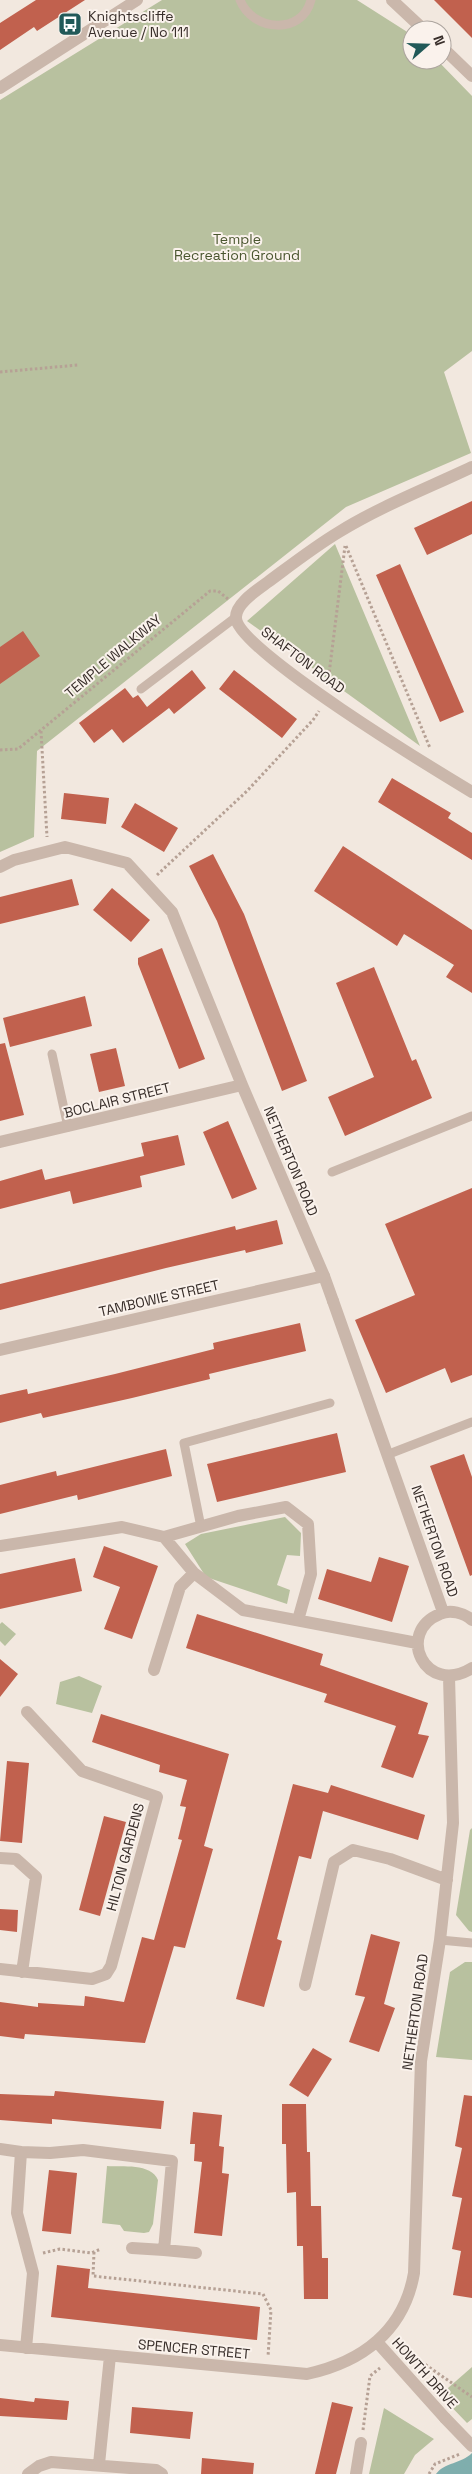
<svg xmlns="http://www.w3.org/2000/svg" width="472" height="2474" viewBox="0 0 472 2474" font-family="'Space Grotesk',sans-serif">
  <rect width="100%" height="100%" fill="#f2e8df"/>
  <path fill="#b8c19f" d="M162 0H357L412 35V60H437L472 96V351L444 372 471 453 346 507 37 751 34 837 0 852V100Z
    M335 544 420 746 247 621Z
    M285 1517 301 1533 300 1556 287 1555 277 1585 290 1590 287 1604 206 1577 185 1544 201 1534Z
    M2 1622 16 1634 5 1646 0 1641V1624Z
    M79 1676 102 1686 92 1713 56 1704 60 1682Z
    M472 1828V1932L469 1931 456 1915 470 1830Z
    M465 1962H472V2060L436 2057 450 1972Z
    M107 2166C122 2167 151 2163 158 2180L153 2224 149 2232 144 2233 124 2231 120 2225 102 2223Z
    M472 2367V2419L467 2423 440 2395Z
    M384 2408 434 2439 415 2455 404 2474H369Z"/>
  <path fill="#7faead" d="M472 2453V2474H436C445 2462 461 2464 472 2453Z"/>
  <path fill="#c1614e" d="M36 0H85L37 31 34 27 0 50V23Z
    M434 0H472V38Z
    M472 501V534L427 555 414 528Z
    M400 564 464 712 440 722 376 575Z
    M23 631 40 656 0 684V647Z
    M192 670 206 688 174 714 169 708 123 743 112 729 94 743 79 723 125 688 133 698 138 695 147 707Z
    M234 670 297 719 282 738 219 689Z
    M392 778 451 813 448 818 472 833V860L378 802Z
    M64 793 109 798 106 824 61 819Z
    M135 803 178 828 164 852 121 827Z
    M343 846 472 930V993L446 977 454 965 404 934 397 946 314 891Z
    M213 854 244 914 307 1081 282 1091 217 921 189 866Z
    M72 879 79 905 0 924V897Z
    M112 888 150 920 131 942 93 910Z
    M162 948 205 1059 179 1069 138 964V958Z
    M374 967 412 1061 416 1059 432 1098 345 1136 328 1097 374 1077 336 983Z
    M85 996 92 1026 10 1047 3 1018Z
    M5 1043 24 1115 0 1121V1044Z
    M116 1048 125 1086 99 1092 90 1054Z
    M228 1121 257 1189 232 1199 203 1132Z
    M178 1135 185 1165 140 1176 142 1187 73 1204 70 1191 0 1209V1181L42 1169 45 1180 144 1156 141 1143Z
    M472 1188V1375L451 1383 445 1368 386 1393 355 1320 415 1295 385 1224Z
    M277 1220 283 1244 246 1253 245 1250 166 1268 0 1310V1284L235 1226 236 1230Z
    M300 1323 306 1351 209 1374 210 1379 132 1398 43 1418 41 1413 0 1423V1395L27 1389 28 1394 115 1374 214 1349 213 1343Z
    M337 1433 346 1472 217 1502 207 1464Z
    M166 1449 172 1476 78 1500 77 1495 0 1514V1485L56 1471 57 1476Z
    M464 1454 472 1477V1575L470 1576 430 1466Z
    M104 1546 158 1566 132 1639 104 1629 120 1587 93 1577Z
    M379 1557 409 1566 392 1622 318 1599 327 1569 371 1582Z
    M75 1558 82 1591 0 1609V1574Z
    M197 1614 323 1654 320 1665 428 1703 418 1734 429 1736 413 1778 381 1767 396 1726 324 1702 327 1694 186 1648Z
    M0 1659 18 1674 0 1697Z
    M101 1714 229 1754 204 1846 213 1849 185 1948 174 1946 145 2043 25 2034 24 2039 0 2036V2002L38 2007V2003L84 2006 85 1996 124 2002 142 1937 154 1940 182 1840 178 1839 186 1807 180 1806 187 1780 159 1772 160 1765 92 1742Z
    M7 1761 29 1763 22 1843 0 1841Z
    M293 1784 328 1793 331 1785 425 1815 418 1840 323 1811 311 1859 299 1856 277 1939 282 1941 264 2007 236 1999Z
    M104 1816 126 1822 100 1916 79 1910Z
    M0 1909 18 1910 17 1932 0 1930Z
    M371 1934 400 1942 384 2004 395 2008 379 2052 349 2042 365 1997 355 1995Z
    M313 2048 332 2059 308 2097 289 2085Z
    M55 2091 164 2101 161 2129 52 2119V2124L0 2120V2094L54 2096Z
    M464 2095 472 2096V2298L453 2295 461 2251 452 2249 462 2198 452 2196 462 2148 455 2146Z
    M282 2104H306L307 2152H310L311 2206H321L322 2258H328V2299H304L303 2246H297L296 2192 287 2193 286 2144H282Z
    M193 2112 222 2115 219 2146 224 2147 222 2173 229 2174 222 2236 194 2233 202 2162 194 2161 195 2144H190Z
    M49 2170 77 2173 71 2234 42 2231Z
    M57 2265 90 2269 88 2288 260 2307 257 2340 51 2317Z
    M0 2398 34 2402 35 2398 69 2401 67 2420 0 2416Z
    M332 2402 353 2407 336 2474H315Z
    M132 2407 193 2412 190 2439 130 2433Z
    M202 2458 254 2463 253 2474H201Z"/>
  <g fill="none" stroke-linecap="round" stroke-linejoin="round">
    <path stroke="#b6a195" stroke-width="3" stroke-dasharray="2.5 2.5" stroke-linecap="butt" d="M0 372 78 365
      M346 546 430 748
      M328 682 345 546
      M41 731 47 837
      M0 750 18 749 210 591H218L228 599
      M157 875 247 791 313 720 319 711
      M94 2252 93 2276 263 2294 271 2310 268 2357
      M43 2253 60 2249 91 2253 101 2249
      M413 2356 472 2397
      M363 2430 370 2376 380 2368
      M429 2474 435 2464 460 2454"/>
    <path stroke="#cab7ab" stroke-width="9" d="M240 0C252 31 302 36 311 0
      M141 689 236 617
      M52 1054 68 1127
      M332 1172 472 1116
      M389 1454 472 1422
      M201 1527 184 1443 330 1403
      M440 1940 472 1943"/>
    <path stroke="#cab7ab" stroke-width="12" d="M324 1276 333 1301"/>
    <path stroke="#cab7ab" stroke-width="12" d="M472 467C428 488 381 506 339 532 314 547 291 565 268 582 257 590 235 604 236 618 237 650 437 771 472 792
      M0 867 14 860 65 847 127 863 172 912 242 1085 324 1276 0 1350
      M0 1142 242 1085
      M333 1301 443 1612
      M164 1537 238 1516 286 1507 308 1524 311 1574 298 1620
      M0 1546 122 1527 164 1537 194 1573 243 1610 417 1643
      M472 1620C464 1613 450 1609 440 1614 395 1632 425 1697 472 1668
      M154 1670 180 1587 194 1573
      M0 1858 16 1859 36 1877 22 1972
      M0 1969 92 1979 106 1974 111 1966 157 1797 82 1771 27 1712
      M305 1985 334 1862 353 1850 390 1859 447 1880
      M0 2149 21 2152
      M132 2248 164 2250
      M377 2342 445 2418
      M0 2345 307 2374C362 2362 404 2331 414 2273L421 2061 440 1940 453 1823 449 1677
      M26 2348 33 2273 17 2213 21 2152 50 2153 83 2150 172 2161 164 2250 196 2253
      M99 2464 110 2356
      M28 2474 39 2466 51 2462 156 2470 162 2474
      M356 2474 361 2443"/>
    <path stroke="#cab7ab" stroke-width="12" d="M392 0 424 30
      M442 47 472 76
      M0 88 137 0"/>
    <path stroke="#cab7ab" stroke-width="12" d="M445 2418 472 2446"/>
  </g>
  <defs>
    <g id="bus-square" transform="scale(1.25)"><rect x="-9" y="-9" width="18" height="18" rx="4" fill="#215958" stroke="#faf2ec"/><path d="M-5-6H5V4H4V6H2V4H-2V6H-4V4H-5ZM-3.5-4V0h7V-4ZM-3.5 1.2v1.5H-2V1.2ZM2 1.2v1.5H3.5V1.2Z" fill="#fff"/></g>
  </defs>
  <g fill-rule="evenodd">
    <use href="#bus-square" x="70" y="24"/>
  </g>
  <g text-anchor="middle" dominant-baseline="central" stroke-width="4" stroke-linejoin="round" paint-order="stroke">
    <g font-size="14" fill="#382e2a" stroke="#faf2ec" text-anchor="start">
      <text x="88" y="16">Knightscliffe<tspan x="88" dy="16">Avenue / No 111</tspan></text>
    </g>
    <g font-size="14" fill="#4a562f" stroke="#faf2ec">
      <text x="237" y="239">Temple<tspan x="237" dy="16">Recreation Ground</tspan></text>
    </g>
    <g font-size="14" fill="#382e2a" stroke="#faf2ec">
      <text transform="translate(113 656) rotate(-40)">TEMPLE WALKWAY</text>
      <text transform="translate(303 660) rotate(37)">SHAFTON ROAD</text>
      <text transform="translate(117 1100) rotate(-14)">BOCLAIR STREET</text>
      <text transform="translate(291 1161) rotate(67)">NETHERTON ROAD</text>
      <text transform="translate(159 1298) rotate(-13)">TAMBOWIE STREET</text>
      <text transform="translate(435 1541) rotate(71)">NETHERTON ROAD</text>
      <text transform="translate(125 1857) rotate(-75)">HILTON GARDENS</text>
      <text transform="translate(415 2012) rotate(-82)">NETHERTON ROAD</text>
      <text transform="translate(194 2349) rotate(5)">SPENCER STREET</text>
      <text transform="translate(425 2373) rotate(48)">HOWTH DRIVE</text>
    </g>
  </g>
  <g transform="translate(427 45) rotate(70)"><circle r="24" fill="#faf2ec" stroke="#aca49e"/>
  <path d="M0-4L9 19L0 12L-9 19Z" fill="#215958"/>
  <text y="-8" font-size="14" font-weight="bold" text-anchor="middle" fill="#382e2a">N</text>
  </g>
</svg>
